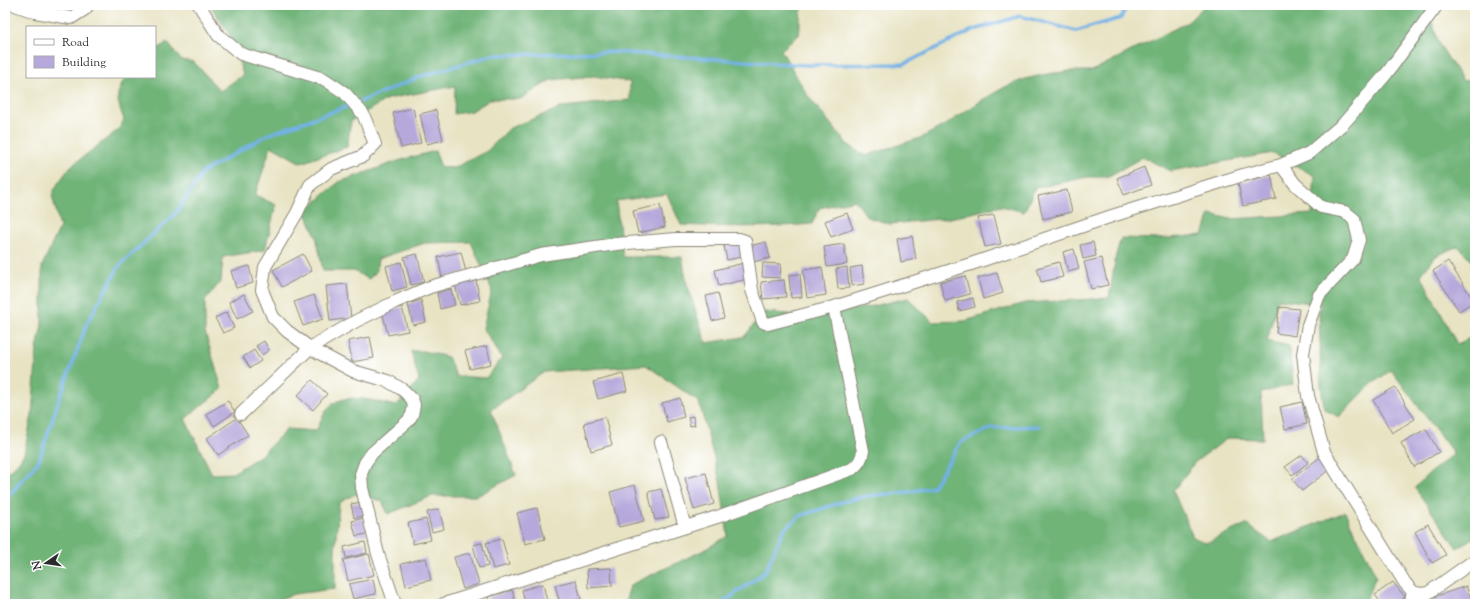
<svg xmlns="http://www.w3.org/2000/svg" width="1480" height="609" viewBox="0 0 1480 609" font-family="'Sorts Mill Goudy',serif">
  <rect width="100%" height="100%" fill="#fff"/>
  <filter id="ink" filterUnits="userSpaceOnUse"><feTurbulence type="fractalNoise" baseFrequency=".025" numOctaves="2"/><feDisplacementMap in="SourceGraphic" scale="8" xChannelSelector="R" yChannelSelector="G"/><feConvolveMatrix kernelMatrix="1 2 1 2 8 2 1 2 1" color-interpolation-filters="sRGB"/></filter>
  <filter id="wash" filterUnits="userSpaceOnUse"><feTurbulence type="fractalNoise" baseFrequency=".012" numOctaves="4" result="noise"/><feDisplacementMap in="SourceGraphic" scale="16" xChannelSelector="R" yChannelSelector="G"/><feGaussianBlur stdDeviation="0.9" result="paint"/><feColorMatrix in="noise" values="0 0 0 0 0 0 0 0 0 0 0 0 0 0 0 0 0 1.4 0 .05"/><feComposite in="paint" operator="in"/></filter>
  <g filter="url(#wash)">
    <rect width="100%" height="100%" fill="#e8e3c3"/>
    <path fill="#70b478" stroke="#4e7052" fill-rule="evenodd" d="M210 5H804C798 15 801 23 799 35L781 50 808 96 847 144 865 156 923 137 945 125 984 99 1005 87 1025 79 1047 74 1070 71H1092L1188 22 1205 5H1427L1439 44 1463 81 1475 78V264L1458 246 1436 256 1421 275 1457 344 1475 336V536L1457 548 1415 488 1427 475 1454 454 1391 370 1372 384 1339 417 1324 409 1321 384 1319 310 1321 304 1278 299 1267 341 1289 346 1293 384 1261 393 1263 439 1228 438 1195 462 1173 491 1193 537 1206 543 1246 524 1271 542 1345 512 1376 576 1364 604H625L630 585 704 550 728 536 720 481 699 402 646 365 544 372 491 410 516 475 477 496H432L388 514 382 501 355 494 339 503 335 549V589L294 594 282 598 278 604H5V475L17 464 24 454 32 415 37 349 42 324V266L60 227 52 195 57 185 70 167 118 130 124 120C117 99 114 96 126 77H155V51L167 42 181 60 194 62 220 91 243 75 232 38ZM594 76 630 82V100L563 107 510 128 487 151 454 168 441 167 435 151 401 160 339 182 305 211 316 236 323 271H354L369 279 376 272 378 259 425 243 471 242 492 290 483 328 502 358 486 378 456 376 448 357 423 351H411L419 380 396 406C376 402 344 390 328 408 323 414 320 424 316 431L287 429 260 456 233 473 212 474 185 419 222 389 205 332V301L221 281 223 257 265 250 276 205 255 195 271 146 301 163 347 147 351 121 387 99 455 86 454 114 472 111 491 99H520L551 80ZM1273 153 1315 176 1312 214 1231 219 1210 214 1203 235 1157 239 1121 238 1116 255 1109 298 1025 303 965 321 933 322 908 298 869 307 811 316 764 312 744 337 706 343 687 284 682 257H623L616 201 667 194 681 225C724 227 768 228 812 224L819 208 855 200 867 217 890 224 950 218 1001 206 1024 212 1035 188 1087 177H1107L1143 157 1170 171Z"/>
    <g fill="none" stroke-linecap="round" stroke-linejoin="round">
      <path stroke="#73b2e6" stroke-width="3.5" d="M357 103 422 76 493 55 611 52 805 65 904 64 971 31 1020 16 1076 31 1121 18 1127 5
        M5 500 39 461 57 405 88 321 120 265 175 214 203 172 267 135 351 105
        M721 604 765 572 784 529 800 516 842 502 867 496 908 492 933 487 961 442 992 428 1039 426"/>
    </g>
    <g id="blocks">
      <path fill="#b6a8db" d="M413 108 421 143 401 148 393 113Z
        M436 110 443 140 427 144 420 114Z
        M1144 167 1151 185 1124 195 1117 178Z
        M1271 175 1276 199 1243 206 1238 183Z
        M1067 190 1072 212 1043 219 1038 196Z
        M660 205 665 227 638 233 633 211Z
        M847 213 853 229 831 237 825 221Z
        M994 215 1001 244 985 247 978 218Z
        M912 236 916 259 901 262 897 239Z
        M743 242 746 256 727 260 724 246Z
        M766 242 770 258 753 262 749 246Z
        M1093 242 1096 256 1083 259 1080 245Z
        M844 244 847 264 827 267 824 247Z
        M1074 249 1079 269 1068 272 1063 252Z
        M461 252 466 272 442 278 438 257Z
        M303 254 312 271 282 287 273 270Z
        M417 254 424 282 411 285 404 257Z
        M1101 258 1108 285 1091 289 1084 262Z
        M1448 261 1474 301 1459 311 1433 271Z
        M401 262 407 287 392 291 386 266Z
        M1059 262 1063 277 1041 282 1037 268Z
        M744 263 747 279 719 286 715 270Z
        M763 263 781 264 780 278 762 277Z
        M249 266 253 283 236 288 231 271Z
        M862 266 864 284 852 286 850 268Z
        M822 267 826 295 807 298 803 270Z
        M847 267 849 288 838 289 836 269Z
        M997 273 1003 293 983 299 978 278Z
        M800 274 802 297 791 298 789 275Z
        M965 276 970 294 945 301 940 282Z
        M476 280 480 301 460 305 455 285Z
        M784 280 786 297 763 299 761 282Z
        M347 284 351 318 330 321 326 286Z
        M451 289 455 305 440 309 437 293Z
        M718 293 724 318 712 321 706 296Z
        M244 294 253 311 237 319 229 302Z
        M314 295 323 319 303 326 294 302Z
        M973 298 975 307 959 311 957 302Z
        M421 300 426 322 413 325 408 304Z
        M402 307 408 331 388 335 382 311Z
        M1279 307 1299 309 1295 336 1276 333Z
        M227 312 234 328 223 333 215 318Z
        M370 337 374 358 352 362 348 341Z
        M264 341 269 350 262 355 256 346Z
        M487 346 491 364 470 369 465 351Z
        M254 350 261 361 250 368 243 357Z
        M623 374 627 391 598 399 593 382Z
        M312 380 327 394 313 410 297 396Z
        M1395 387 1415 419 1392 433 1373 400Z
        M680 398 684 417 667 422 662 403Z
        M228 401 235 412 214 426 206 414Z
        M1302 402 1307 424 1285 429 1280 407Z
        M693 416 695 425 690 426 688 417Z
        M605 417 612 445 591 451 584 423Z
        M237 418 248 435 218 455 207 438Z
        M1426 429 1439 452 1414 467 1401 443Z
        M1302 455 1308 463 1292 475 1285 467Z
        M1320 457 1330 469 1302 491 1292 479Z
        M706 473 714 504 694 510 685 478Z
        M635 485 644 521 619 527 610 492Z
        M661 489 669 517 655 520 648 492Z
        M361 502 364 516 354 518 351 504Z
        M537 508 545 539 525 544 517 513Z
        M439 509 444 529 432 532 427 512Z
        M363 518 367 534 356 536 352 521Z
        M426 519 431 540 413 544 408 523Z
        M1428 524 1446 555 1432 563 1415 532Z
        M502 539 509 565 493 569 486 543Z
        M365 542 367 553 346 558 344 547Z
        M482 543 488 566 479 568 473 545Z
        M470 553 479 584 463 589 454 557Z
        M369 554 374 575 348 581 343 560Z
        M426 558 431 580 406 586 401 564Z
        M611 568 612 586 588 588 587 569Z
        M373 579 376 594 353 599 349 584Z
        M576 580 581 599 560 604 555 585Z
        M1393 582 1405 597 1396 604H1382L1375 595Z
        M543 584 547 601 534 604H525L522 590Z
        M1466 586 1473 604H1433L1431 598Z
        M512 590 516 604H490L488 597Z
        M375 598 377 604H352V603Z"/>
    </g>
  </g>
  <g filter="url(#ink)">
    <use href="#blocks" fill-opacity="0" stroke="#8a8777" stroke-width="1"/>
    <g fill="none" stroke-linecap="round" stroke-linejoin="round">
      <g stroke="#8a8777" stroke-width="14">
        <path id="minor" d="M15 5 35 12 71 18 85 9 88 5
          M199 5 218 35 241 54 324 79 345 93 363 114 375 144 363 156 331 169 310 185 297 213 265 267 262 290 273 317 287 331 310 348 353 371 388 381 403 390 412 399 414 405 412 415 408 421 372 453 365 463 361 474 362 488 378 554 395 604
          M1281 165 1295 184 1321 207 1345 212 1354 219 1359 240 1353 259 1319 295 1308 325 1303 354 1308 396 1324 452 1405 583 1413 592 1410 604
          M241 414 310 348 356 321 395 302 430 287 541 255 616 244 676 239H739L745 241 752 290 763 322 768 324 834 307
          M661 442 685 527
          M1413 592 1421 594 1428 593 1475 560
          M444 604 720 516 852 469C859 464 862 459 863 451L834 307 971 264 1112 216 1243 175 1281 165 1309 153 1344 123 1387 73 1437 5"/>
      </g>
      <use href="#minor" stroke="#fff" stroke-width="12"/>
    </g>
  </g>
  <rect width="1480" height="609" fill="none" stroke="#fff" stroke-width="20"/>
  <rect x="26" y="26" width="130" height="52" fill="#ffffff" stroke="#aaaaaa"/>
  <rect x="34" y="39" width="20" height="6" fill="#ffffff" stroke="#aaaaaa"/>
  <text x="62" y="46" font-size="12" fill="#2b2b2b">Road</text>
  <rect x="34" y="56" width="20" height="12" fill="#b6a8db" stroke="#aaaaaa"/>
  <text x="62" y="66" font-size="12" fill="#2b2b2b">Building</text>
  <g transform="translate(46 563) rotate(257)" stroke="#ffffff" stroke-width="3" paint-order="stroke">
  <path d="M0-3L7 15L0 10L-7 15Z" fill="#2b2b2b"/>
  <text y="-6" font-size="11" font-weight="bold" text-anchor="middle" fill="#2b2b2b">N</text>
  </g>
</svg>
